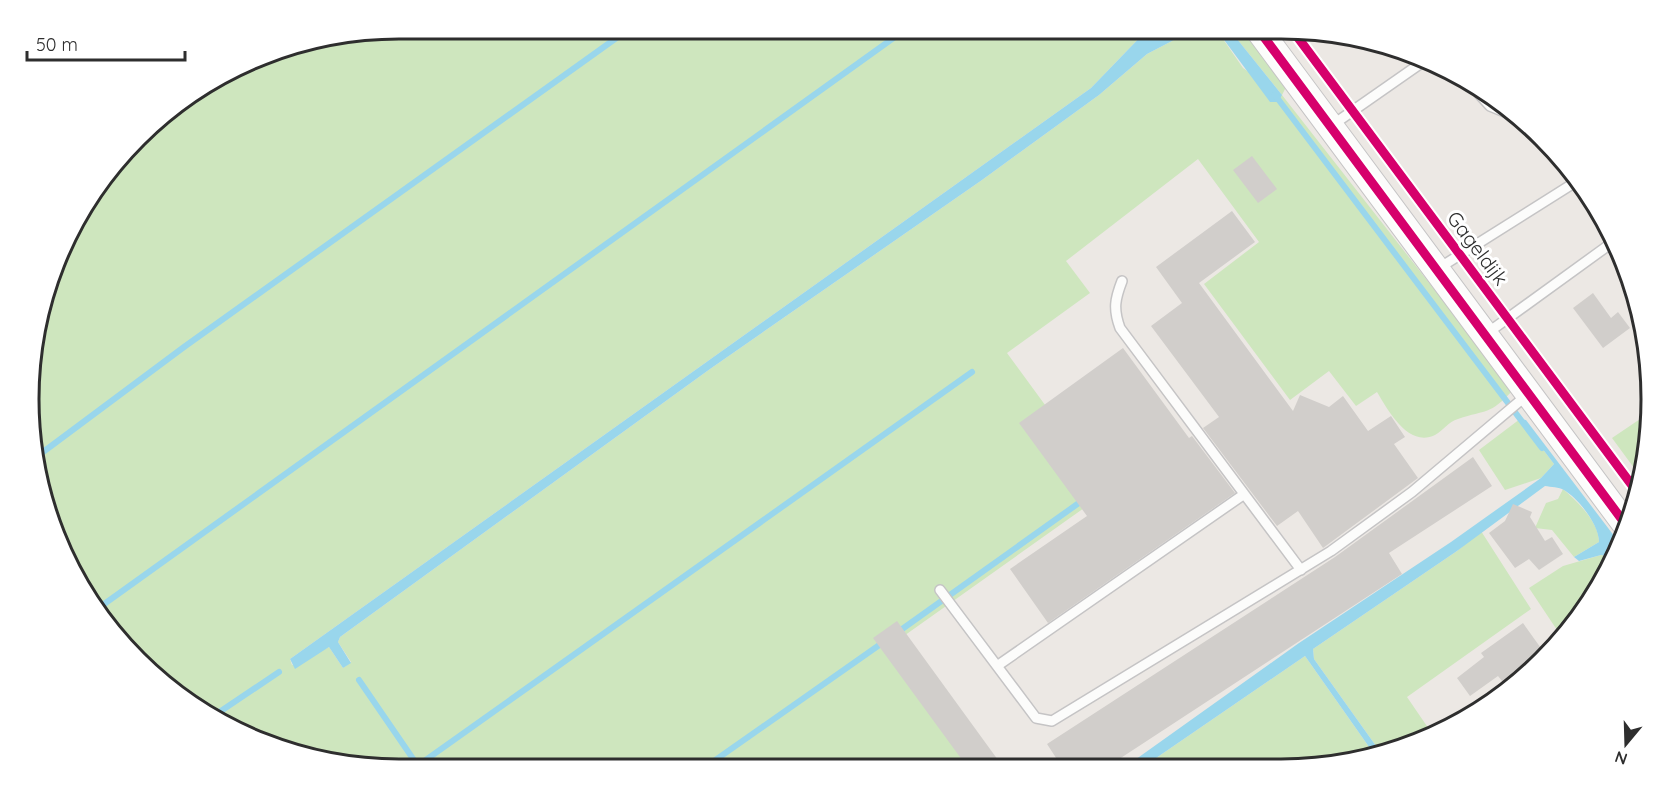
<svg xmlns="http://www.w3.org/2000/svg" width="1680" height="798" viewBox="0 0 1680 798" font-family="Quicksand,sans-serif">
  <rect width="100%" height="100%" fill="#ece8e4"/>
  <path fill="#cee6be" d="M399 29H1148L1091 88 290 659 292 665 329 647 343 668 351 662 338 642 340 637 710 369 982 180 1099 95 1147 54 1195 29H1216L1243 68 1282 95 1229 29H1245L1287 85 1282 95 1513 390C1489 416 1487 409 1458 419 1448 422 1444 430 1435 435 1408 448 1388 410 1377 392L1356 406 1329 371 1290 400 1204 284 1259 242 1198 159 1066 261 1090 293 1007 353 1108 491 901 638 994 767 399 769 257 741 154 677 67 563 32 448 36 326 91 193 173 105 280 48Z
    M1649 413 1637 472 1612 438Z
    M1520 419 1554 464 1541 478 1505 490 1479 450Z
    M1563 489C1577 501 1599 522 1599 542L1574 557 1552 530 1535 528 1546 503 1558 499Z
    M1481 531 1531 609 1407 697 1433 735 1422 741 1381 753 1314 659 1313 649 1457 551Z
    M1601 555 1614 557 1575 625 1552 648 1557 630 1529 588 1563 566Z
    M1305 656 1374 754 1330 766 1143 767Z"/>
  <path fill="#99d6ec" d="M1148 29H1195L1147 54 1099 95 982 180 710 369 340 637 338 642 351 663 343 668 329 647 295 669 290 659 1091 88Z
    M1216 29H1229L1282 95 1278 102H1270Z
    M1520 419 1526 420 1621 545 1614 557 1601 555 1579 561 1574 557 1599 542C1599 525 1579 499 1564 490 1559 487 1551 487 1545 486L1457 551 1313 649 1314 659 1381 753 1374 754 1305 656 1143 767H1125L1299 643 1451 542 1541 478 1554 464Z"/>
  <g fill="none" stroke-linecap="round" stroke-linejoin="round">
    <path stroke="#99d6ec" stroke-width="6" d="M1275 95 1542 448
      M35 458 184 347 629 29
      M100 607 906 29
      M898 632 1083 500
      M359 680 418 766
      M215 715 279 672
      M704 768 885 641
      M413 769 972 372"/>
  </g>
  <path fill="#d1cecb" d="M1252 156 1277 189 1258 203 1233 170Z
    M1232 211 1255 242 1199 283 1293 411 1300 395 1329 407 1343 396 1368 431 1391 416 1405 437 1394 444 1418 478 1323 548 1298 511 1277 526 1203 428 1219 417 1151 326 1182 303 1156 267Z
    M1593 293 1611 318 1618 312 1630 328 1603 348 1573 308Z
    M1123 348 1189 438 1192 436 1235 493 1048 623 1010 569 1087 516 1019 423Z
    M1473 457 1492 486 1389 553 1402 574 1107 767H1062L1047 744 1335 557Z
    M1513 504 1532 512 1530 517 1545 541 1552 537 1563 554 1539 570 1529 559 1515 568 1489 533 1505 521Z
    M897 621 998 760 987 767 968 768 873 638Z
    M1523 623 1543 651 1502 681 1498 676 1470 696 1457 678 1484 657 1481 653Z"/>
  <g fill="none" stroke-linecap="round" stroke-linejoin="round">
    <g stroke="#c5c4c5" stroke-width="12">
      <path id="lane" d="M1479 94 1490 106 1507 113
        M1331 126 1427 59
        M1439 268 1574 183
        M1122 281C1115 299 1113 309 1120 328L1301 570
        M1486 334 1613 242
        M940 590 1036 718 1052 721 1331 551 1412 492 1527 395
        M997 666 1243 495"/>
    </g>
    <g stroke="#c5c4c5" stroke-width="28">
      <path id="secondary" d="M1258 29 1626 525"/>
    </g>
    <use href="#lane" stroke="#fcfcfb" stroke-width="9"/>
    <use href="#secondary" stroke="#fcfcfb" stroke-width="26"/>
    <g stroke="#fff" stroke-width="13">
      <path id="cycleway" d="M1258 29 1626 525
        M1293 31 1634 488"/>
    </g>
    <use href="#cycleway" stroke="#d6006c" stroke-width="9"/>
  </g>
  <g text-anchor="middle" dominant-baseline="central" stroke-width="6" stroke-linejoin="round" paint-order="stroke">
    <g font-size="20" fill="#2e2e2e" stroke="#fff">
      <text transform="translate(1478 248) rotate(53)">Gageldijk</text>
    </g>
  </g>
  <path d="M0 0H1680V798H0ZM399 39H1281A360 360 0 0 1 1641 399V399A360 360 0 0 1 1281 759H399A360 360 0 0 1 39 399V399A360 360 0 0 1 399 39Z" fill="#fff" fill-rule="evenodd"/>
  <path fill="none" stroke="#2e2e2e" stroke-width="3" d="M399 39H1281A360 360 0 0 1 1641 399V399A360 360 0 0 1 1281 759H399A360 360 0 0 1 39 399V399A360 360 0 0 1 399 39Z"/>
  <g transform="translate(1626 744) rotate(199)" stroke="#ffffff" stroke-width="4.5" paint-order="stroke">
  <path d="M0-4.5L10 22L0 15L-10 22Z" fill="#2e2e2e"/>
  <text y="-9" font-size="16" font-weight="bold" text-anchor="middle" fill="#2e2e2e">N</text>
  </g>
  <path d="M27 51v9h158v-9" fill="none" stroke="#2e2e2e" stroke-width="3"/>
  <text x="36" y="51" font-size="18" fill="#2e2e2e" stroke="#ffffff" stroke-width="4.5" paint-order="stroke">50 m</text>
</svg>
